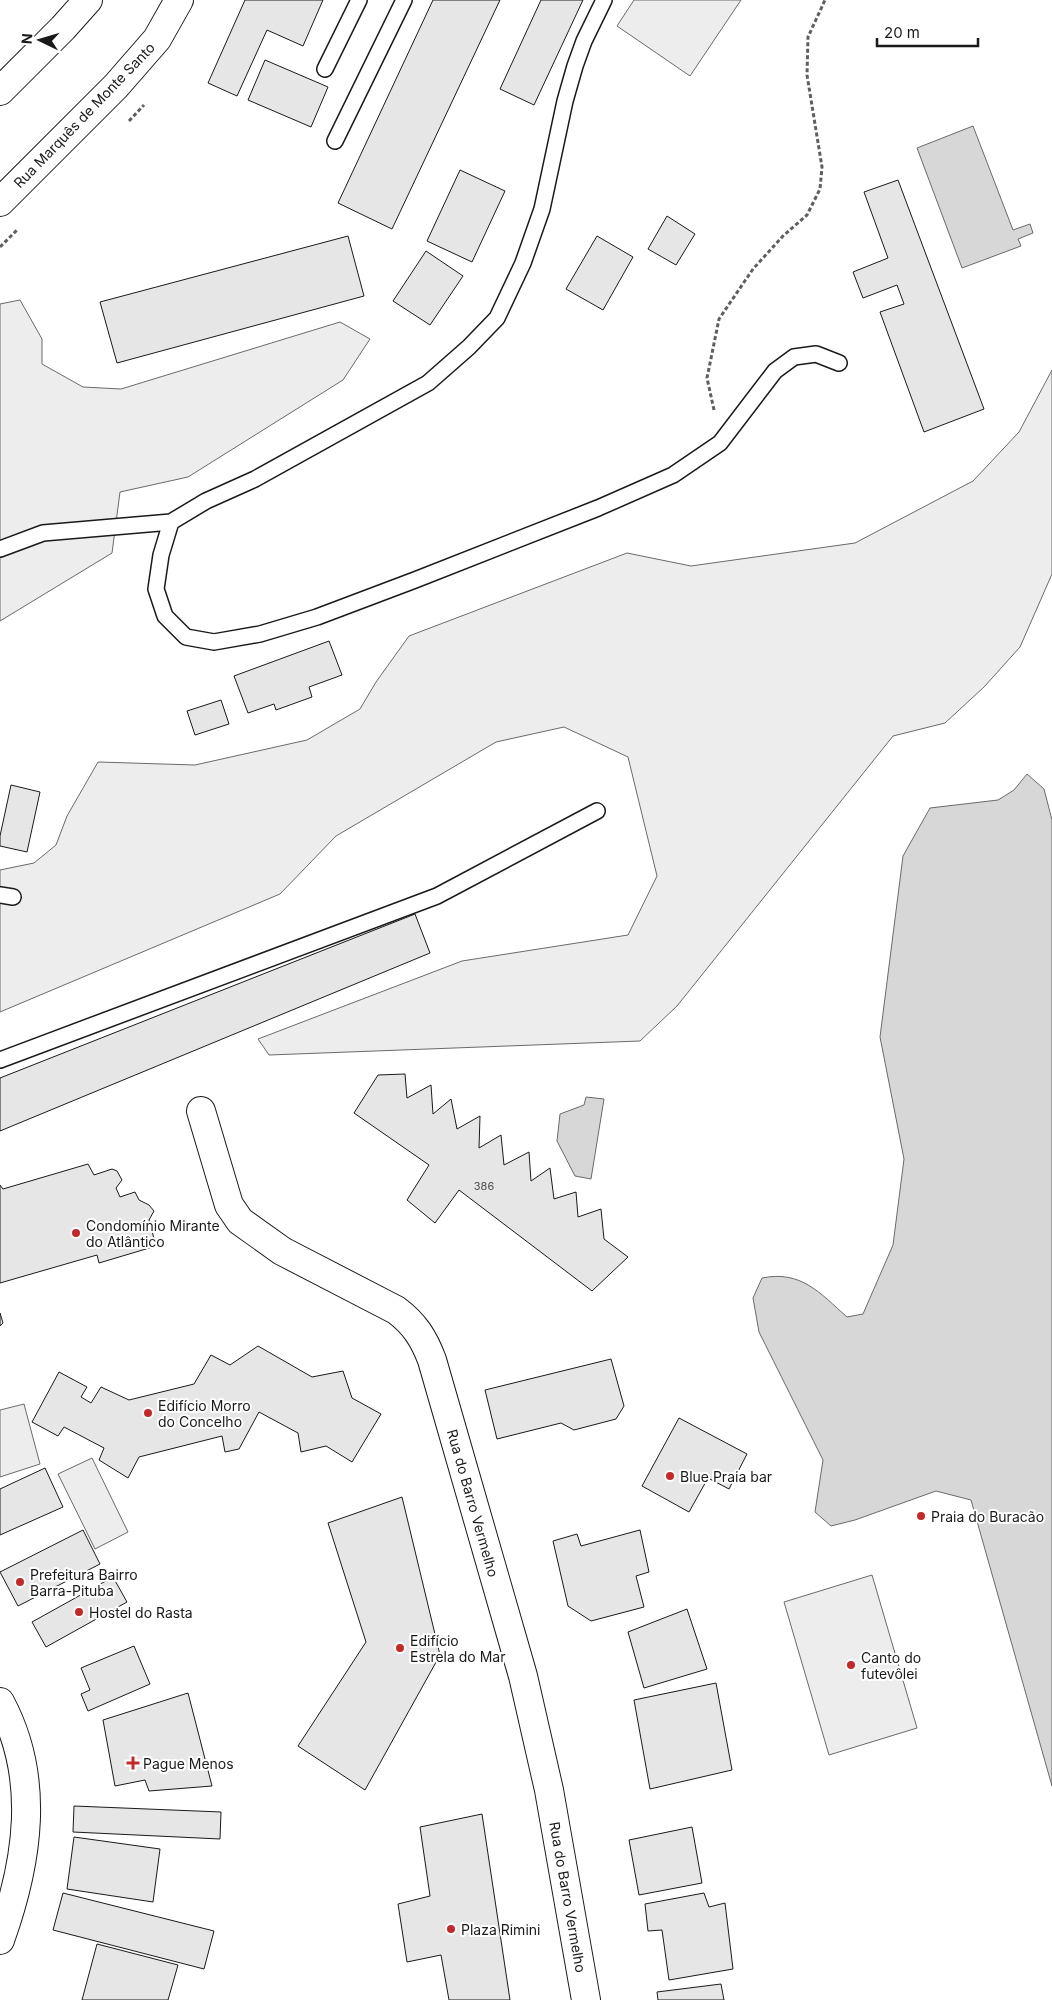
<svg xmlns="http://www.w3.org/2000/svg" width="1052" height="2000" viewBox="0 0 1052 2000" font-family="Inter,sans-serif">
  <rect width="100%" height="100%" fill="#fff"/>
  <path fill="#ededed" stroke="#6a6a6a" d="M634 0H741L690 76 617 26Z
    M20 300 42 339V364L83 387 121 389 340 322 370 339 343 380 188 477 120 492 112 553 0 621V304Z
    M1052 370V574L1020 647 984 687 945 723 893 736 677 1006 640 1041 269 1055 258 1039 462 961 628 935 657 876 628 757 564 727 496 742 336 836 280 894 0 1012V870L34 863 56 845 67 816 98 762 195 765 307 740 360 709 376 682 409 636 627 553 691 566 855 543 973 481 1019 432Z
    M24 1404 40 1464 0 1477V1410Z
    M92 1458 128 1532 95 1549 58 1474Z
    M872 1575 917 1728 829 1755 784 1602Z"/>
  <path fill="#d7d7d7" stroke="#6a6a6a" d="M973 126 1013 230 1030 224 1033 233 1018 239 1021 246 962 268 917 148Z
    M1027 774 1044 789 1052 820V1786L971 1500 936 1491 855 1520 831 1526 815 1512 823 1460 759 1332 753 1298 762 1278C801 1270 820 1293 847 1317L863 1314 893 1245 904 1159 880 1037 903 856 930 808 998 800 1014 790Z
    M586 1097 604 1099 591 1179 575 1176 557 1141 560 1114 584 1105Z"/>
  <path fill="#e6e6e6" stroke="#1a1a1a" d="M245 0H323L303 46 267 30 237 96 208 83Z
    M433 0H500L392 229 338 203Z
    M541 0H583L534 105 500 89Z
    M265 60 328 87 311 127 248 100Z
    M460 170 505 191 472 262 427 241Z
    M898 180 984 409 924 432 880 312 904 304 897 285 863 298 853 272 888 258 864 192Z
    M667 216 695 234 676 265 648 249Z
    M348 236 364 296 117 363 100 302Z
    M597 236 633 257 603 310 566 289Z
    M426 251 463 276 430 325 393 301Z
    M329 641 342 675 309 687 312 697 276 710 274 704 248 713 234 676Z
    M221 700 229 724 195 735 187 711Z
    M11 785 40 792 27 852 0 846V836Z
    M415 914 430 953 0 1131V1078Z
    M405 1074 407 1098 431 1085 433 1114 451 1099 457 1129 480 1116 479 1148 501 1135 504 1165 529 1152 531 1181 550 1168 554 1199 576 1192 578 1217 601 1209 604 1239 628 1257 592 1291 459 1190 435 1223 407 1200 429 1165 354 1113 378 1075Z
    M88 1164 94 1175 112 1169 117 1171 122 1180 116 1188 120 1197 135 1192 139 1200 149 1205 154 1211 149 1220 156 1246 99 1263 97 1255 0 1283V1185L3 1189Z
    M0 1313 3 1323 0 1326Z
    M258 1346 312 1377 343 1371 352 1398 381 1414 352 1462 326 1446 301 1452 298 1433 259 1412 239 1449 225 1452 222 1436 139 1457 128 1478 99 1460 104 1448 64 1427 58 1436 32 1422 59 1372 87 1387 81 1397 91 1403 101 1387 129 1400 194 1384 211 1355 230 1365Z
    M611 1359 624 1406 616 1419 574 1430 561 1423 497 1439 485 1390Z
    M679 1418 747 1454 729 1489 708 1478 689 1512 642 1486Z
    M45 1468 63 1507 0 1535V1489Z
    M402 1497 440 1655 365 1790 298 1746 366 1642 328 1523Z
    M83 1530 100 1564 18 1606 0 1572Z
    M640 1530 649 1572 636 1576 644 1607 591 1621 568 1606 553 1541 577 1534 581 1546Z
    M113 1577 127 1602 46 1647 32 1622Z
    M687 1609 707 1669 644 1688 628 1632Z
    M134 1646 150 1684 88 1711 81 1694 90 1690 81 1668Z
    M716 1683 732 1770 650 1789 634 1700Z
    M188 1693 212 1786 149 1791 145 1780 115 1786 103 1720Z
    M74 1806 221 1812 220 1839 73 1832Z
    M482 1814 510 2000H449L441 1955 407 1962 398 1904 430 1896 420 1827Z
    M692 1827 702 1883 639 1895 629 1840Z
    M74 1837 160 1849 153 1902 67 1889Z
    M63 1893 214 1931 204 1969 53 1930Z
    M704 1893 709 1907 725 1903 733 1969 669 1980 662 1930 648 1931 645 1904Z
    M97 1944 178 1965 168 2000H82Z
    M721 1984 724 2000H658L657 1992Z"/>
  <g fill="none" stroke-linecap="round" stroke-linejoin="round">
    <g stroke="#1a1a1a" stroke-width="18">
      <path id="lane" d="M325 69 359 0
        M335 141 404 0
        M171 522 161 555 156 589 165 616 186 637 214 642 260 634 317 617 415 580 598 508 673 475 720 443 775 371 794 357 816 354 839 363
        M0 549 43 533 171 522 206 501 255 479 428 383 469 347 497 318 523 263 542 209 565 101 575 66 584 41 604 0
        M0 895 13 897
        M0 1060 437 896 597 811"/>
    </g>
    <g stroke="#1a1a1a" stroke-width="30">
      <path id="street" d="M201 1111 229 1205 240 1221 282 1251 396 1310C415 1324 424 1339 432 1360L523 1676 549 1790 586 2000"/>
    </g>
    <g stroke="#1a1a1a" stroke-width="30">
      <path id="primary" d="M0 91 63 28 88 0
        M0 202 116 86 157 39 179 0
        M0 1702C41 1778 28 1862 0 1940"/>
    </g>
    <path stroke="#5f5f5f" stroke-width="3" stroke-dasharray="4 2.5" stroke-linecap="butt" d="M129 121 144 105
      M0 247 17 230
      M714 410 707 378 719 319 753 269 783 236 807 215 820 189 822 167 807 75 808 37 825 0"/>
    <use href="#lane" stroke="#fff" stroke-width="15"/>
    <use href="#street" stroke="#fff" stroke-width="28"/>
    <use href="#primary" stroke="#fff" stroke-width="28"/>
  </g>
  <g fill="#c62828" stroke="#fff" stroke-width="2">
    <circle cx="76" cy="1233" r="5"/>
    <circle cx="148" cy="1413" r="5"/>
    <circle cx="670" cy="1476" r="5"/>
    <circle cx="921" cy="1516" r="5"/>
    <circle cx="20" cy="1582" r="5"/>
    <circle cx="79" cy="1612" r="5"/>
    <circle cx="400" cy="1648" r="5"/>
    <circle cx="851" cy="1665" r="5"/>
    <path d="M130.5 1755.5h5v5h5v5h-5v5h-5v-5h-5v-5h5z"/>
    <circle cx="451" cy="1929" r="5"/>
  </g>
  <g text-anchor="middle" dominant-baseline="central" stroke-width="4" stroke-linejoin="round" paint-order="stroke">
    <g font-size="11" fill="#4d4d4d">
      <text x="484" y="1186">386</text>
    </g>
    <g font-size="14" fill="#1a1a1a" stroke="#fff">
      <text transform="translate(84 115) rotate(-46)">Rua Marquês de Monte Santo</text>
      <text transform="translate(473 1503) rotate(74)">Rua do Barro Vermelho</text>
      <text transform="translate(568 1897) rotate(80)">Rua do Barro Vermelho</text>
    </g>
    <g font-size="14" fill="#1a1a1a" stroke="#fff" text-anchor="start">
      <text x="86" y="1225">Condomínio Mirante<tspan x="86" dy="16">do Atlântico</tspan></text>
      <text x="158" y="1405">Edifício Morro<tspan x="158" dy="16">do Concelho</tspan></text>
      <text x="680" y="1476">Blue Praia bar</text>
      <text x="931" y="1516">Praia do Buracão</text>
      <text x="30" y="1574">Prefeitura Bairro<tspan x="30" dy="16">Barra-Pituba</tspan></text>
      <text x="89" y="1612">Hostel do Rasta</text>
      <text x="410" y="1640">Edifício<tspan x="410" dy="16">Estrela do Mar</tspan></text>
      <text x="861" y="1657">Canto do<tspan x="861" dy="16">futevôlei</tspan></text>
      <text x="143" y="1763">Pague Menos</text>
      <text x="461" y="1929">Plaza Rimini</text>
    </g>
  </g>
  <g transform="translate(40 40) rotate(275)" stroke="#ffffff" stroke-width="4" paint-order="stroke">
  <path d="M0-4L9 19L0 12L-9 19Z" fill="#1a1a1a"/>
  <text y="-8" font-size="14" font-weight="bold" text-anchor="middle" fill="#1a1a1a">N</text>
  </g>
  <path d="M877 38v8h101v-8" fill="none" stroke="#1a1a1a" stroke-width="2.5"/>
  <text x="884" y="38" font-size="15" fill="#1a1a1a" stroke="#ffffff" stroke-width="4" paint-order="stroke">20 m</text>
</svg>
